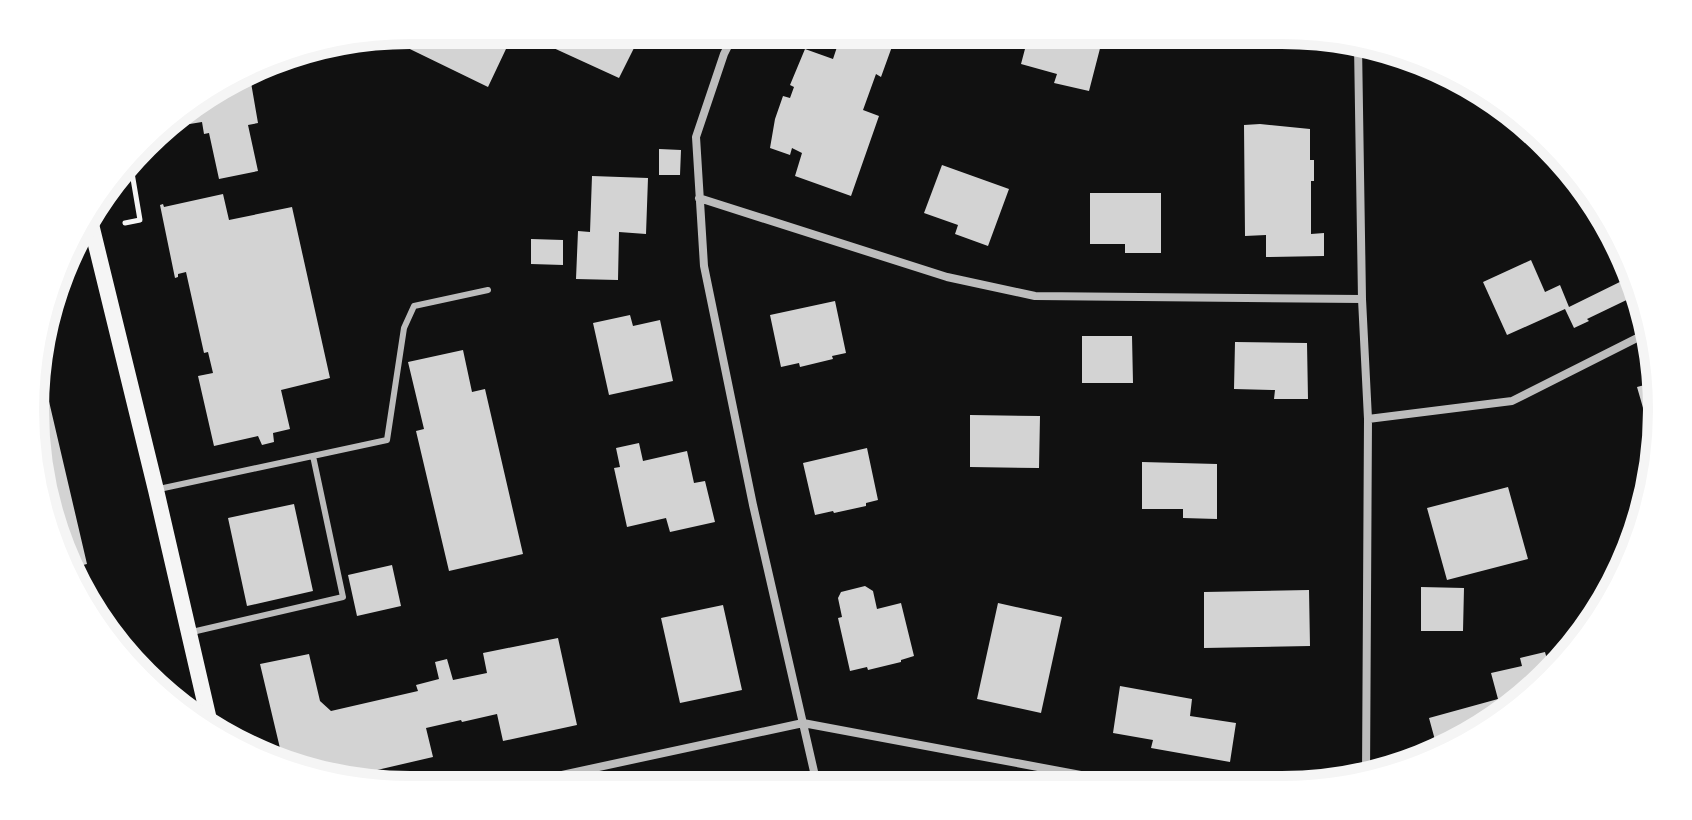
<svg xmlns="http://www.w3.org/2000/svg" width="1692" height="820" viewBox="0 0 1692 820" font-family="'Varela Round',sans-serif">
  <rect width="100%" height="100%" fill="#111"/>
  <path fill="#d3d3d3" d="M410 30H515L488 87 381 35Z
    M541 30H635L642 32 619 78 536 40Z
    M865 30H898L881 77 876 74 863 110 879 116 851 196 795 176 802 153 792 148 790 155 770 148 775 119 783 96 790 98 794 87 790 85 805 49 833 59 838 44 845 41 859 45Z
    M1030 30H1092L1104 33 1089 91 1054 83 1057 74 1021 64Z
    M249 71 258 123 248 125 258 171 219 179 209 133 204 134 202 122 159 129 178 109Z
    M1260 124 1310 129V160H1314V181H1311V234L1324 233V256L1266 257V235L1245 236 1244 125Z
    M659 149 681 150 680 175H659Z
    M942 165 1009 189 988 246 955 234 958 225 924 213Z
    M592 176 648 178 646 234 619 232 618 280 576 279 578 231 590 232Z
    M1090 193H1161V253H1125V244H1090Z
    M223 194 229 220 292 207 330 378 281 390 290 429 273 433 274 442 262 445 258 436 214 446 198 376 213 373 208 352 204 353 186 272 178 274V277L175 278 160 205 163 204 164 207Z
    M531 239 563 240V265L531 264Z
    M1531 260 1545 292 1560 285 1569 307 1634 275 1639 294 1587 319 1589 321 1574 328 1565 309 1507 335 1483 282Z
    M835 301 846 353 832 356 833 359 800 367 799 363 781 367 770 315Z
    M630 315 633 326 660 320 673 381 609 395 593 323Z
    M1082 336H1132L1133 383H1082Z
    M1235 342 1307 343 1308 399H1274L1275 390 1234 389Z
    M37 350 87 564 67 569 33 460Z
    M463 350 472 392 485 389 523 554 449 571 416 431 424 429 408 362Z
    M1656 382 1662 410 1657 437 1655 431 1650 432 1637 387Z
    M970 415 1040 416 1039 468 970 467Z
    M639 443 643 461 687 451 694 483 705 481 715 522 670 532 666 518 627 527 614 468 620 467 616 448Z
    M867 448 878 500 866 503V506L834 513 833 511 815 515 803 463Z
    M1142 462 1217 464V519L1183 518V509H1142Z
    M1508 487 1528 559 1447 580 1427 508Z
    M294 504 313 591 247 606 228 518Z
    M392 565 401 606 357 616 348 575Z
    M865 586 873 591 877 609 901 603 914 656 901 660V662L868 670 867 667 850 671 838 618 842 617 838 598 841 592Z
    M1421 587 1464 588 1463 631H1421Z
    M1309 590 1310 646 1204 648V592Z
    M998 603 1062 617 1041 713 977 699Z
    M723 605 742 690 680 703 661 618Z
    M558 638 577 725 503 741 497 714 462 722 461 720 426 728 433 757 347 777 284 765 260 664 309 654 320 701 331 711 418 691 416 685 439 679 435 662 447 659 453 680 487 673 483 653Z
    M1545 652 1551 674 1513 712 1438 755 1437 748 1433 749 1431 741 1435 740 1429 718 1498 699 1491 673 1522 666 1520 658Z
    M1120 686 1192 699 1190 716 1236 723 1230 762 1151 748 1153 740 1113 733Z"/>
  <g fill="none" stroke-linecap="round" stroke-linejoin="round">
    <path stroke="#f5f5f5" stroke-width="5" d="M125 223 140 220 130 161"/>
    <path stroke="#bcbcbc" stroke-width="6" d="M159 489 387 440 404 328 414 306 488 290
      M192 632 343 597 313 456"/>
    <path stroke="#bcbcbc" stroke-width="8" d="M736 30 724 54 696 137 704 266 753 505 818 789
      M1358 45 1362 299 1368 419 1366 778
      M699 198 947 277 1035 296 1362 299
      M1368 419 1512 401 1647 333
      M492 790 803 723 1145 787"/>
    <path stroke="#f5f5f5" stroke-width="16" d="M88 212 156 490 210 724"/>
  </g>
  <path d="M0 0H1692V820H0ZM410 44H1282A366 366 0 0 1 1648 410V410A366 366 0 0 1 1282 776H410A366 366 0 0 1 44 410V410A366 366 0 0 1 410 44Z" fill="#fff" fill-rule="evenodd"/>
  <path fill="none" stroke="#f5f5f5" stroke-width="10" d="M410 44H1282A366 366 0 0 1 1648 410V410A366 366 0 0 1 1282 776H410A366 366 0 0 1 44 410V410A366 366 0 0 1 410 44Z"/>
</svg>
